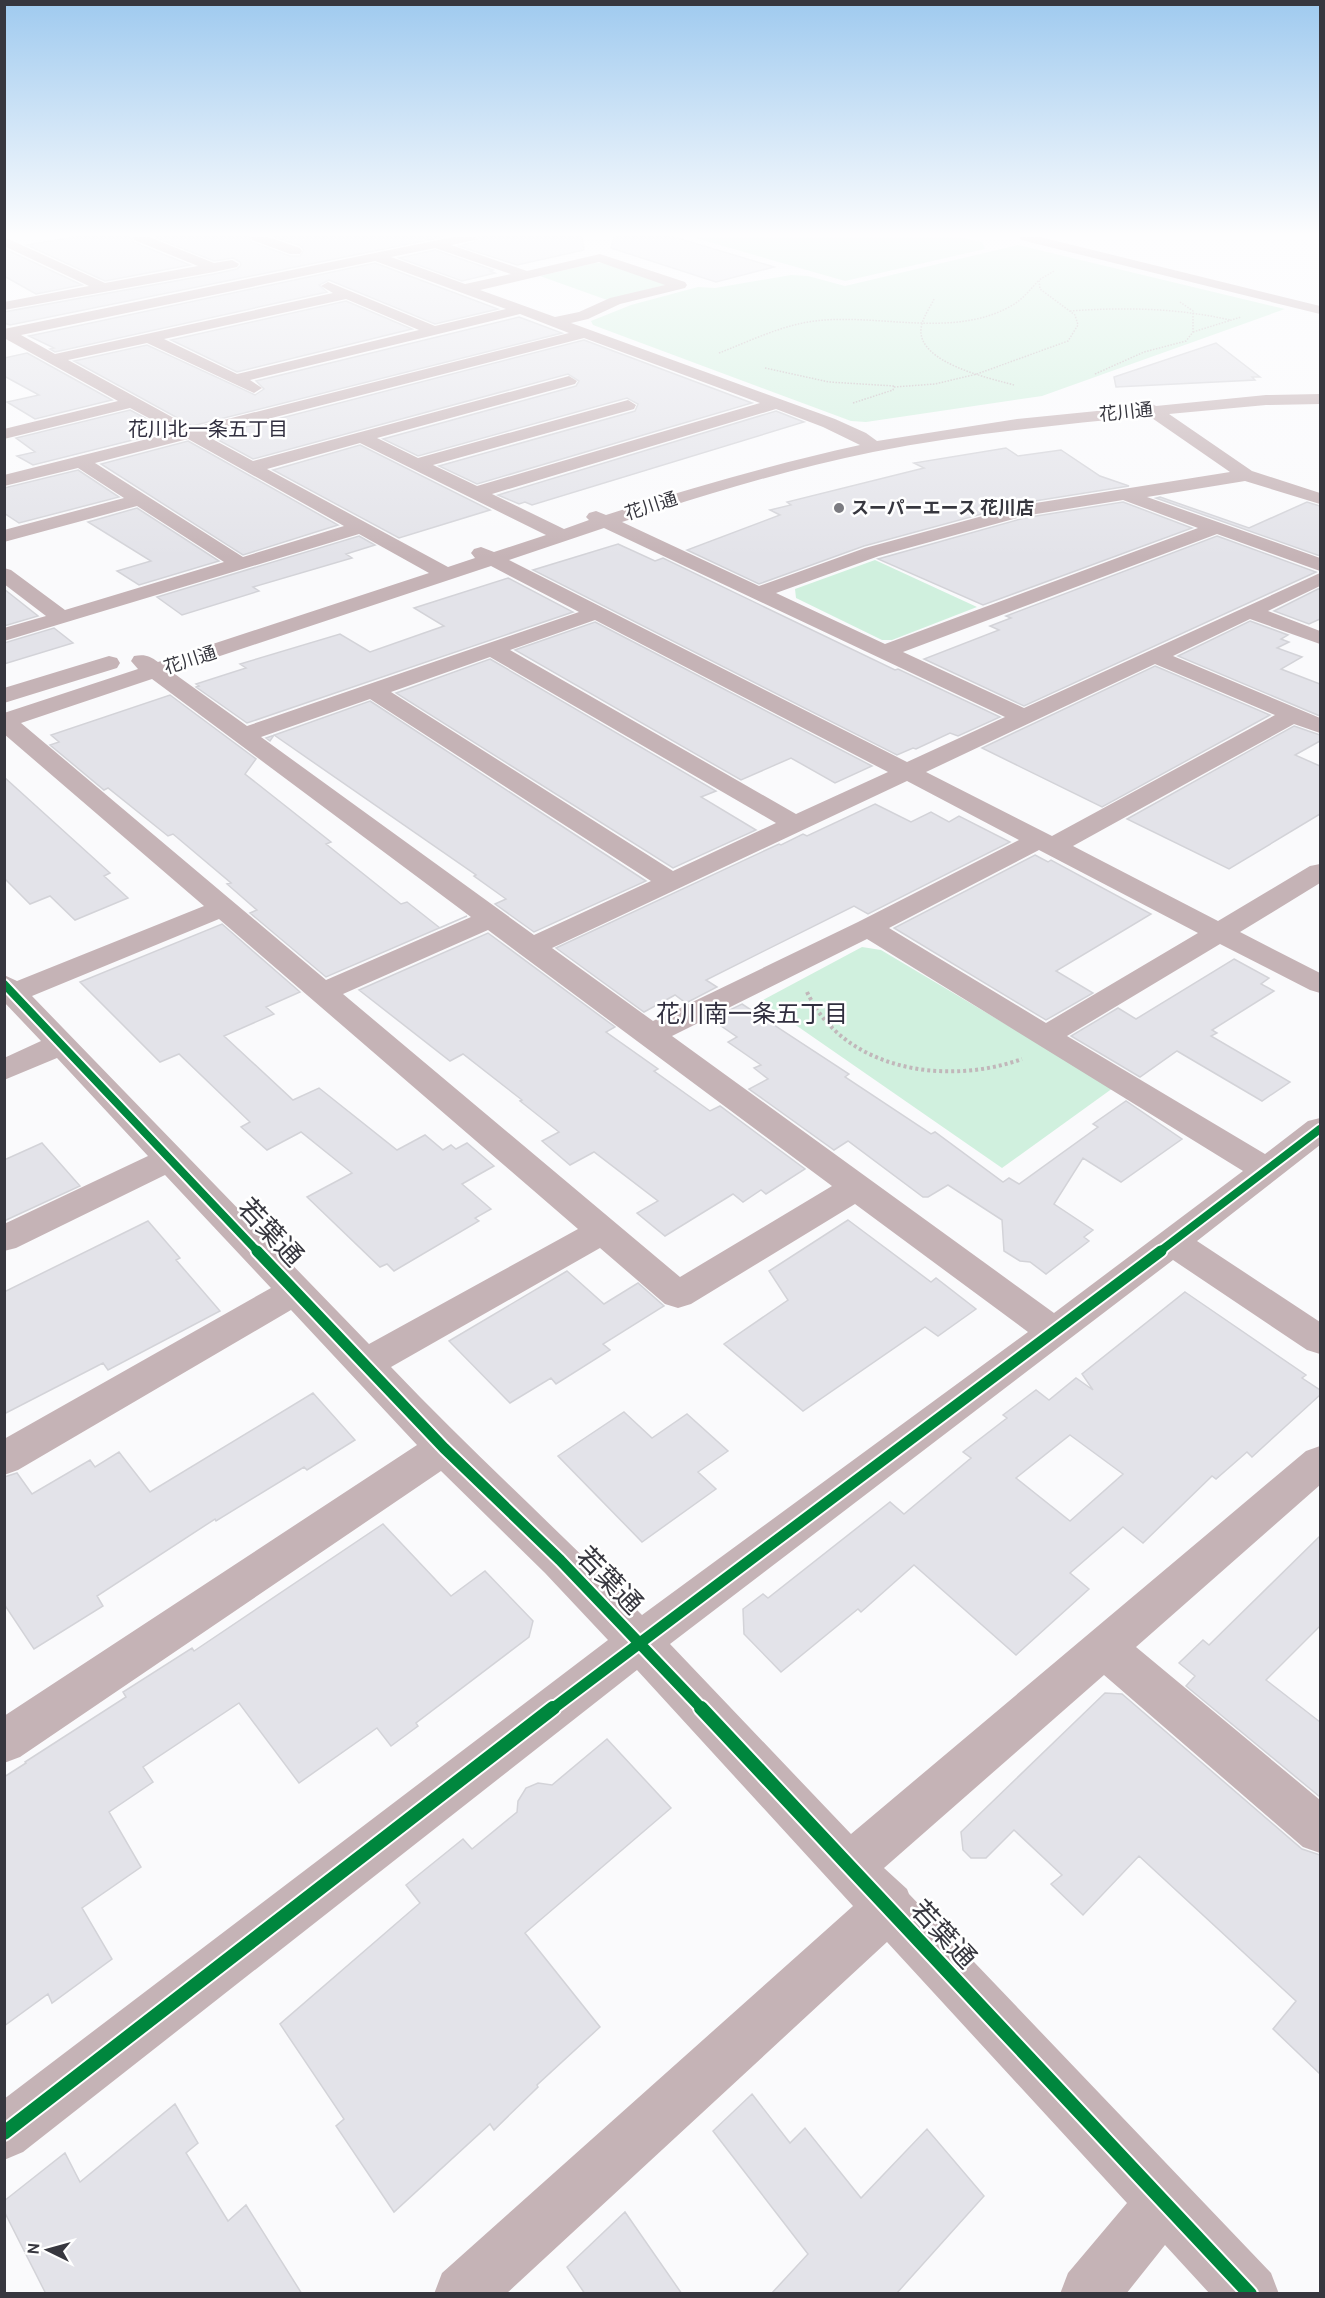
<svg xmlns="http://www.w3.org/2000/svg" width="1325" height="2298" viewBox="0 0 1325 2298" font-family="Cabin,'Noto Sans JP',sans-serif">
  <rect width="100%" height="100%" fill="#fafafc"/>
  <path fill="#d0f0de" d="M692 237H960L982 242 985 249 845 281Z
    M1018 245 1285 309 1042 396 866 422 851 421 593 325 591 321 631 305 698 287 715 288 791 275 808 276 845 286Z
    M595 263H605L665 283V285L607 300 540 276Z
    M875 560 977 607 892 640H882L796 598 795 589Z
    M862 947 881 950 1113 1088 1002 1168 761 1001Z"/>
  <path fill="#e3e3e9" stroke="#d3d3d8" stroke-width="1.5" fill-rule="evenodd" d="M74 237H131L133 242 190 265 105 281 27 245Z
    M154 237H249L251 242 290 256H300L304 250 301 246 274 237H443L10 325 4 323V312L214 274 237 269 241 265 240 262 233 258 214 261Z
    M478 237H582L584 250 517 265 459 246 475 242Z
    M614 237H674L774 267 716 282 611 248Z
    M4 249H5L82 285 36 294 4 276Z
    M435 250 493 270 490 271 495 273 462 281 399 258Z
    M375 263 498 309 435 324 329 280 319 285 327 292 55 352 50 349 54 348 29 336Z
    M346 301 412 329 237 372 171 340Z
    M519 317 562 333 192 426 74 361 147 345 255 395 264 389 256 381Z
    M584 340 752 403 477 484 439 466 635 411 638 404 627 398 418 456 383 439 576 386 579 381 568 374 253 459 211 436Z
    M1216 343 1260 377H1252L1255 380 1116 387 1114 377Z
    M27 353 112 400 35 419 7 402 39 395 4 376V358Z
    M130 410 169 431 33 465 17 456 35 452 16 438Z
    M776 411 804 422 532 505 525 502 519 504 498 495Z
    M188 441 338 525 243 555 101 464Z
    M360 445 490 510 399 538 273 470Z
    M1006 448 1018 456 1061 450 1100 476 1129 486 1022 503 864 546 759 584 687 550 780 515 770 510 791 505 787 502 924 468 914 463Z
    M78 470 119 497 19 523 4 513V488Z
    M1160 497 1249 528 1307 502 1320 506V556L1156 498Z
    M1123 502 1192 528 983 605 878 559 1024 518Z
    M137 508 219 561 139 585 117 571 151 561 88 522Z
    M359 536 375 545 346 554 352 558 253 587 259 591 182 615 157 597Z
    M1217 536 1316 572 1024 706 924 659 999 630 990 626 1011 618 1006 616Z
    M618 544 655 561 663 558 895 670 898 669 1000 717 958 736 950 733 916 749 913 748 897 755 533 570Z
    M508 578 573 612 247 723 196 687 199 686 196 684 246 668 240 664 340 634 370 652 444 626 414 608Z
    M1320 588V619L1309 624 1274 611Z
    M4 589 38 616 4 626Z
    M1250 621 1288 635 1281 639 1289 642 1277 648 1302 657 1281 669 1320 684V716L1178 656Z
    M595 622 872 766 835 783 791 758 741 780 515 650Z
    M54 628 73 643 4 664V643Z
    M490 659 716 791 701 797 756 830 673 868 396 693Z
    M1155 666 1270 715 1102 807 982 748Z
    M170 695 256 759 245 774 331 842 326 844 401 904 407 902 440 928 467 916 326 977 250 913 257 910 227 884 231 883 173 834 168 836 108 788 104 790 50 745 59 742 51 735Z
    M370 701 646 881 534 932 495 904 506 899 474 876 476 875 274 735 270 741 266 738Z
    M1294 726 1320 735V741L1295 755 1320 766V814L1229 869 1127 819Z
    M4 777 110 873 104 876 128 898 75 920 50 896 30 904 4 878Z
    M875 804 911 822 931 812 949 822 959 816 1010 842 868 914 854 906 706 980 717 987 686 1003 675 995 644 1012 556 948 779 844 781 845 803 834 807 836Z
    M1035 855 1048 862 1051 860 1151 914 1056 971 1093 993 1046 1020 894 928Z
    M222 924 300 992 266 1007 274 1014 224 1036 293 1100 319 1088 397 1150 425 1135 443 1150 451 1145 456 1149 467 1143 494 1166 462 1184 491 1209 475 1218 479 1221 394 1271 387 1264 380 1267 307 1197 352 1173 301 1132 267 1150 241 1127 250 1122 179 1054 160 1062 80 982Z
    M488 933 615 1027 606 1032 658 1069 654 1071 710 1111 720 1106 805 1169 766 1194 761 1190 743 1202 733 1194 665 1236 637 1213 658 1201 594 1152 570 1165 542 1141 559 1132 520 1101 522 1100 463 1054 450 1061 359 990Z
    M1234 959 1269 978 1261 984 1274 991 1212 1030 1217 1033 1211 1036 1290 1082 1262 1101 1177 1051 1140 1077 1071 1036 1118 1008 1136 1019Z
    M742 1004 849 1074 845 1077 931 1134 935 1132 1003 1182 1009 1178 1019 1184 1098 1127 1093 1124 1126 1101 1182 1139 1121 1182 1083 1158 1054 1204 1093 1230 1084 1237 1089 1241 1046 1274 1030 1262 1020 1261 1004 1251 1002 1220 948 1185 928 1197H923L848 1141 834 1150 749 1089 768 1079 754 1068 761 1065 728 1042 737 1037 711 1019Z
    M42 1143 80 1186 4 1221V1160Z
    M848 1220 931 1282 936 1278 976 1309 938 1336 925 1327 803 1411 724 1344 788 1300 769 1271Z
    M148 1221 180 1258 176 1260 220 1311 108 1370 103 1363 4 1414V1292Z
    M567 1271 604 1304 638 1283 664 1306 603 1344 610 1350 556 1384 551 1378 510 1403 449 1341Z
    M1185 1292 1306 1375 1302 1378 1320 1390V1395L1252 1457 1247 1452 1216 1479 1212 1476 1143 1543 1123 1527 1070 1573 1089 1589 1016 1655 914 1565 861 1612 858 1609 781 1672 744 1634 743 1609 763 1594 768 1598 890 1502 904 1514 971 1458 963 1452 1007 1418 1003 1415 1036 1390 1049 1400 1076 1378 1093 1390 1082 1374ZM1070 1435 1123 1474 1070 1521 1016 1478Z
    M313 1393 355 1440 307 1470 304 1467 216 1521 215 1519 97 1596 103 1606 34 1649 4 1604V1477L17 1473 32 1494 90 1460 95 1467 119 1452 150 1492Z
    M624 1412 652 1438 687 1414 728 1451 698 1472 716 1489 642 1542 558 1456Z
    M383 1524 451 1596 485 1571 533 1621 529 1637 416 1723 418 1726 391 1746 377 1728 299 1783 239 1703 143 1767 153 1782 109 1812 141 1867 82 1908 112 1959 52 2003 48 1994 4 2026V1777L26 1763 25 1762 126 1697 123 1692 192 1648 194 1651Z
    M1320 1536V1626L1266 1680 1320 1722V1797L1186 1686 1195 1676 1179 1663 1203 1640 1209 1645Z
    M1105 1693 1122 1694 1302 1849 1320 1855V2074L1273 2029 1296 2001 1139 1856 1083 1915 1051 1884 1062 1875 1014 1830 986 1858H971L963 1850 961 1832Z
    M607 1739 671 1808 525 1933 600 2027 537 2085 538 2087 494 2130 490 2124 394 2212 336 2126 344 2119 280 2024 420 1903 406 1885 463 1839 472 1849 517 1812 518 1801 526 1788 538 1783 552 1785Z
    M752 2094 790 2143 805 2128 861 2198 927 2129 984 2196 896 2294H771L808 2254 713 2131Z
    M175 2104 198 2143 186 2153 228 2221 246 2205 302 2294H46L4 2211V2201L65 2153 80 2182Z
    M625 2212 682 2294H585L567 2267Z"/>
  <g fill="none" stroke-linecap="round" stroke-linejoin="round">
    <path stroke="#c1b7ba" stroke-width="1.5" stroke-dasharray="1.5 1.5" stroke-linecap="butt" d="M934 299C930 308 922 318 921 329 918 363 989 378 1014 385
      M1070 311C1124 307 1177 308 1230 320
      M1193 332 1241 317
      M719 353C750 341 782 325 815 321 878 313 953 339 1011 306 1022 300 1030 290 1038 281
      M765 368 829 382 894 386
      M1095 374 1144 352 1186 341 1193 332V311L1180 302
      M894 387 935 384 977 374 1068 341 1078 325 1075 315 1040 289 1039 280 1054 271
      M853 403 893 390 894 386"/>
    <path stroke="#c1b7ba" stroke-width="4" stroke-dasharray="3 3" stroke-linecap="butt" d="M807 992C844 1071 947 1086 1022 1059"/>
    <path fill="#c5b3b6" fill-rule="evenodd" d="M4 237 105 283 198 266 134 240 133 237H149L214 263 232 260 239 264 237 267 214 272 4 310V302L89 286 4 246Z
      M251 237H268L300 248 302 251 300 254H290L252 240Z
      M453 237H476L475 240 451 245 527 271 600 254 685 282 687 285 685 288 620 304 588 319 571 323 835 419 866 433 877 441 1017 419 1137 407 1136 405 1138 401 1144 400 1156 406 1266 395 1320 394V404L1266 405 1169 414 1252 471 1320 493V504L1245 481 1147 497 1320 558V571L1217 534 903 652 1024 708 1320 573V586L1268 611 1320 631V644L1250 619 1173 656 1320 718V733L1294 724 1073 846 1218 921 1310 866 1320 864V883L1240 932 1320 973V993L1310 990 1220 944 1067 1036 1265 1154 1308 1121 1320 1118V1145L1197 1241 1320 1322V1354L1307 1350 1173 1260 670 1644 851 1834 1306 1451 1320 1446V1485L1136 1647 1320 1800V1853L1303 1847 1104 1675 884 1868 907 1889 909 1894 1271 2273 1279 2294H1210L1165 2245 1126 2294H1060L1068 2273 1127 2203 887 1942 506 2294H434L442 2273 853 1906 637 1670 23 2152 4 2160V2099L608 1640 545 1573 441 1471 20 1757 4 1763V1716L417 1445 291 1310 18 1470 4 1475V1439L271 1288 165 1175 16 1248 4 1251V1224L148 1156 57 1058 4 1080V1058L41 1041 4 1002V975L17 981 204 906 4 734V713L138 669 131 661 134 656C145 654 150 656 158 662L429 573 359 534 4 641V628L46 616 4 584V568L11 570 65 610 224 562 137 506 4 542V530L124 498 78 468 4 486V475L175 432 130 408 4 439V429L118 401 4 338V329ZM435 248 511 274 465 284 391 257ZM375 261 506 309 435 326 328 282 321 286 333 293 55 354 21 335ZM599 262 665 285 610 298 579 312 555 317 480 290ZM346 299 419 330 237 374 164 339ZM520 314 569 333 192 428 68 360 147 343 254 393 262 388 250 380ZM584 338 760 403 477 486 433 465 634 409 636 405 628 400 418 458 377 438 575 384 577 381 569 376 253 461 205 435ZM776 409 823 427 860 445C774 464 690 488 606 515L596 511 589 513 586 517 589 520 564 529 492 494ZM1149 416 1230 472 1023 505 865 548 759 586 622 522C705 495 788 469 873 452 964 434 1057 425 1149 416ZM188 439 344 526 243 557 95 463ZM360 443 546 535 494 552 481 547 474 549 471 553 475 558 448 567 267 469ZM1123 500 1198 528 885 644 776 593 879 556 1024 516ZM604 528 1005 717 907 762 509 560ZM491 566 579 612 247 726 172 672ZM595 620 888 772 796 814 510 650ZM490 657 776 823 673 871 391 692ZM1155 664 1275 715 1052 836 926 772ZM152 679 471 917 326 980 21 723ZM370 699 651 881 534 935 261 737ZM907 781 1019 840 858 922 653 1021 552 948ZM1039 850 1198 933 1046 1023 889 928ZM219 919 578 1229 369 1344 32 996ZM488 930 520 954 832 1186 680 1277 343 994ZM867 939 1243 1171 1054 1313 672 1036ZM855 1204 1028 1332 642 1615C559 1531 472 1452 391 1367L600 1248 665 1304 678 1308 691 1304Z
      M1020 237H1040L1320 306V314L1021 240Z
      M109 656 117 658 120 663 117 668 4 703V688Z"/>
    <g stroke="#fff" stroke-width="12">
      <path id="cycleway-far2" d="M4 984 258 1252
        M1159 1252 1320 1129"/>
    </g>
    <g stroke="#fff" stroke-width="15">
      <path id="cycleway-far1" d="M257 1251 444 1448 560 1560 703 1710
        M551 1710 1161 1251"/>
    </g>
    <g stroke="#fff" stroke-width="18">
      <path id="cycleway" d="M701 1708 1250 2294
        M4 2133 553 1708"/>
    </g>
    <use href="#cycleway-far2" stroke="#00873e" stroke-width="8"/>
    <use href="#cycleway-far1" stroke="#00873e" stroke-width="11"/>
    <use href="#cycleway" stroke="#00873e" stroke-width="14"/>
  </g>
  <linearGradient id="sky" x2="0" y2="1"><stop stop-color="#9fcaef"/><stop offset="0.42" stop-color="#fdfdfe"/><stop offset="1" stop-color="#fdfdfe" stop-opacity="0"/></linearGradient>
  <rect width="1325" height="558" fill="url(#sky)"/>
  <circle fill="#7b7b81" stroke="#fff" stroke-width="2" cx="839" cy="508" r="6"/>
  <g text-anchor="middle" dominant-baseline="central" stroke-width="5" stroke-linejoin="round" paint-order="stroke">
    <g font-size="18" fill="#37373f" stroke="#fff">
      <text transform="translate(1126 412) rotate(-6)">花川通</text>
      <text transform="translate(651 506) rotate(-18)">花川通</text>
      <text transform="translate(190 660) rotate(-18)">花川通</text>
    </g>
    <g font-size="18" font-weight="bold" fill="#37373f" stroke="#fff" text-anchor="start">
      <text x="851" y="508">スーパーエース 花川店</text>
    </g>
    <g font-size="20" fill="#312f3f" stroke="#fff">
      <text x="208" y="429">花川北一条五丁目</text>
    </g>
    <g font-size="24" fill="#312f3f" stroke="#fff">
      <text x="752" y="1013">花川南一条五丁目</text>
    </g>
    <g font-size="27" fill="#37373f" stroke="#fff">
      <text transform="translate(271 1232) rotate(47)">若葉通</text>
      <text transform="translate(610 1580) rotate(46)">若葉通</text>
      <text transform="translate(944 1934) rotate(47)">若葉通</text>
    </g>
  </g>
  <rect width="1325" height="2298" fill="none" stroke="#37373f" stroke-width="12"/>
  <g transform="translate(48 2250) rotate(275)" stroke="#ffffff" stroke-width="4.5" paint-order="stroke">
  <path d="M0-4.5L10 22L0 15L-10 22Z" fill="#37373f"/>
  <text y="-9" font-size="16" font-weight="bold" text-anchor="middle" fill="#37373f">N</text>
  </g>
</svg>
